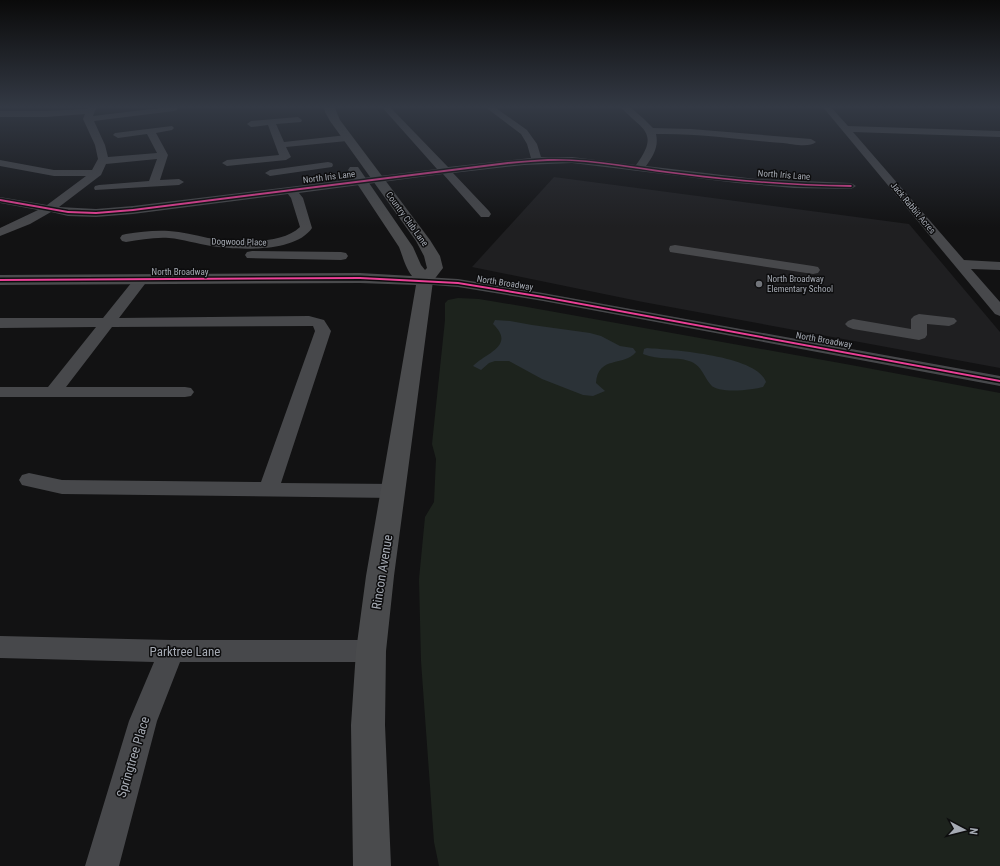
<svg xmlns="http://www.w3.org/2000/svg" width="1000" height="866" viewBox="0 0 1000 866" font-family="'Roboto Condensed',sans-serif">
  <rect width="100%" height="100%" fill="#121213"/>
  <path fill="#1f1f21" d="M554 177 909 224 1000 332V368L643 302 472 267Z"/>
  <path fill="#1d231d" d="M458 298 479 299 527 307 851 365 1000 393V866H439L434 842 421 661 419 579 425 517 434 502 436 459 432 444 445 320V303L448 300Z"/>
  <path fill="#2b3237" d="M495 320 510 321 532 325 590 333 601 336 620 346 633 348 636 352C624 367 598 355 596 383L605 391 593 396 583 395 542 379 509 361H495L489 363 481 370 473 366C486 353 516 346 493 324Z
    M647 348C672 350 757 355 766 382L763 387C753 390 718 394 711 385 703 376 702 365 689 361 675 356 659 361 643 354L644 349Z"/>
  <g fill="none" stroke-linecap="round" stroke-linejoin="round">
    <path fill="#47484b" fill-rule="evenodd" d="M89 106H97L93 116 177 106 178 108 177 110 174 111 94 121 105 145 108 157 157 153 147 134 118 138 113 135 115 133 172 126 174 128 172 130 156 133 168 155 160 180 179 179 184 182 179 185 95 190 94 188 95 186 99 185 149 181 157 159 106 164 101 175 59 207 96 209 133 206 437 169 381 106H389L448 167 531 158 527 144 521 134 484 106H493L527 130 537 144 541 157H572L636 165C662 130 639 129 620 106H629L644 119 653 128 691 129 811 139 816 142C810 148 791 144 783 143 740 140 699 133 656 134 659 147 653 156 646 166L756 179 851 183 856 186 851 189 794 188 737 183 572 163 524 165 453 173 489 211 491 214 489 217H481L443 174 299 193 303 198 312 228C295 253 238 250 211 246 197 244 183 239 169 238 154 237 140 240 126 242L122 241 120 238 122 235 126 234C140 232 154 230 169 231 182 232 195 235 208 238 233 242 280 246 300 227L291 198 288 194 133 214 96 217 68 216 51 212 30 224 0 236V228L38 210 0 203V197L47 205 86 176H54L0 166V160L54 170H92L98 159 95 145 83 119 85 114 46 117H0V111H46L87 109Z
      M822 106H830L848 126 1000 131V137L853 132 964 260 1000 262V270L971 269 1000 302V316L995 314Z
      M298 117 302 120 301 122 276 124 284 142 347 135 352 138 347 141 286 147 291 157 286 160 227 166 222 163 227 160 279 155 268 125 251 127 247 124 251 121Z
      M328 162 332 163 333 165 332 167 270 176 265 173 270 170Z
      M675 245 813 266 818 267 820 270 818 273 813 274 670 252 669 249 670 246Z
      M252 251 341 252 346 253 348 256 346 259 341 260 247 258 245 255 247 252Z
      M141 276 146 277 148 280 119 318 309 316 324 320 331 331 281 483 394 484 401 486 404 491 401 496 394 498 62 494 22 485 19 480 22 475 29 473 62 480 261 482 315 331 313 326 112 327 66 387H185L191 388 194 392 191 396 185 397H0V387H48L96 327 0 328V318H103L136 277Z
      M425 277 458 279 543 293 1000 376V386L543 301 458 287 420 284 418 281 420 278Z
      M919 314 954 318 957 321 954 324 949 326 927 324V335L925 338 919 340 853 329 848 327 845 324 848 321 853 319 911 329V319L914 316Z
      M0 636 171 640H371L380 643 384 651 380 659 371 662H180L157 721 119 866H85L129 721 154 662 0 658Z"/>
    <path fill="#4a4b4d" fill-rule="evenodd" d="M324 106H334L340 120 430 240 440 256 443 268 433 281 394 576 386 651 385 725 391 866H353L351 725 356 651 366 576 416 285 360 283 0 285V275L360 273 412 276C405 267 403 257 399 247L348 170 350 167H358L413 247 421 265 425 270 427 268 424 256 416 241 330 121 325 112Z"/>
    <g stroke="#0d0d0e" stroke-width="3">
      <path id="cycleway" d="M548 159C593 158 637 168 681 173 737 180 794 185 851 185L852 186 851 187C795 186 739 182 684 175 646 171 609 163 572 161 551 160 529 162 508 164L133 211 96 214 68 213 0 201V199L68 211 96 212 133 209 508 162Z
        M360 277 458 282 543 296 1000 380V382L543 298 458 284 360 279 0 281V279Z"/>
    </g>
    <use href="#cycleway" fill="#ea4096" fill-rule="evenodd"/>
  </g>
  <linearGradient id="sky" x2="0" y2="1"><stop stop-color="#0a0a0a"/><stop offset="0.47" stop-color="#333944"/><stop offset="1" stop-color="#333944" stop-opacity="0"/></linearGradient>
  <rect width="1000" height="227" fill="url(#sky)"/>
  <circle fill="#72757b" stroke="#0d0d0e" stroke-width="1.5" cx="759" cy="284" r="4"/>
  <g text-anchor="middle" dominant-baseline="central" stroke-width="3" stroke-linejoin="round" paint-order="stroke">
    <g font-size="9" fill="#a5aab3" stroke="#0d0d0e">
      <text transform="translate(784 175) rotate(4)">North Iris Lane</text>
      <text transform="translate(329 177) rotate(-7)">North Iris Lane</text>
      <text transform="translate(913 208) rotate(50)">Jack Rabbit Acres</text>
      <text transform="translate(407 219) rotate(54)">Country Club Lane</text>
      <text transform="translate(239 242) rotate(1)">Dogwood Place</text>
      <text x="180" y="272">North Broadway</text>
      <text transform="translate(505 283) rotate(9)">North Broadway</text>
      <text transform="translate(824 340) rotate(10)">North Broadway</text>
    </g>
    <g font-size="9" fill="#a5aab3" stroke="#0d0d0e" text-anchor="start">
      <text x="767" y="279">North Broadway<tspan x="767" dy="10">Elementary School</tspan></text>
    </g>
    <g font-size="13" fill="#a5aab3" stroke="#0d0d0e">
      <text transform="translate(382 572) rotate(-81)">Rincon Avenue</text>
      <text x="185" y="651">Parktree Lane</text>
      <text transform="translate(133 757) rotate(-73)">Springtree Place</text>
    </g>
  </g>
  <g transform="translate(964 830) rotate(97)" stroke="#0d0d0e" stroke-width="3" paint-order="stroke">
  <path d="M0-3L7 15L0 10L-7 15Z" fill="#a5aab3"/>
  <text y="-6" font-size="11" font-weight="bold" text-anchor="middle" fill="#a5aab3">N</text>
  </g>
</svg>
